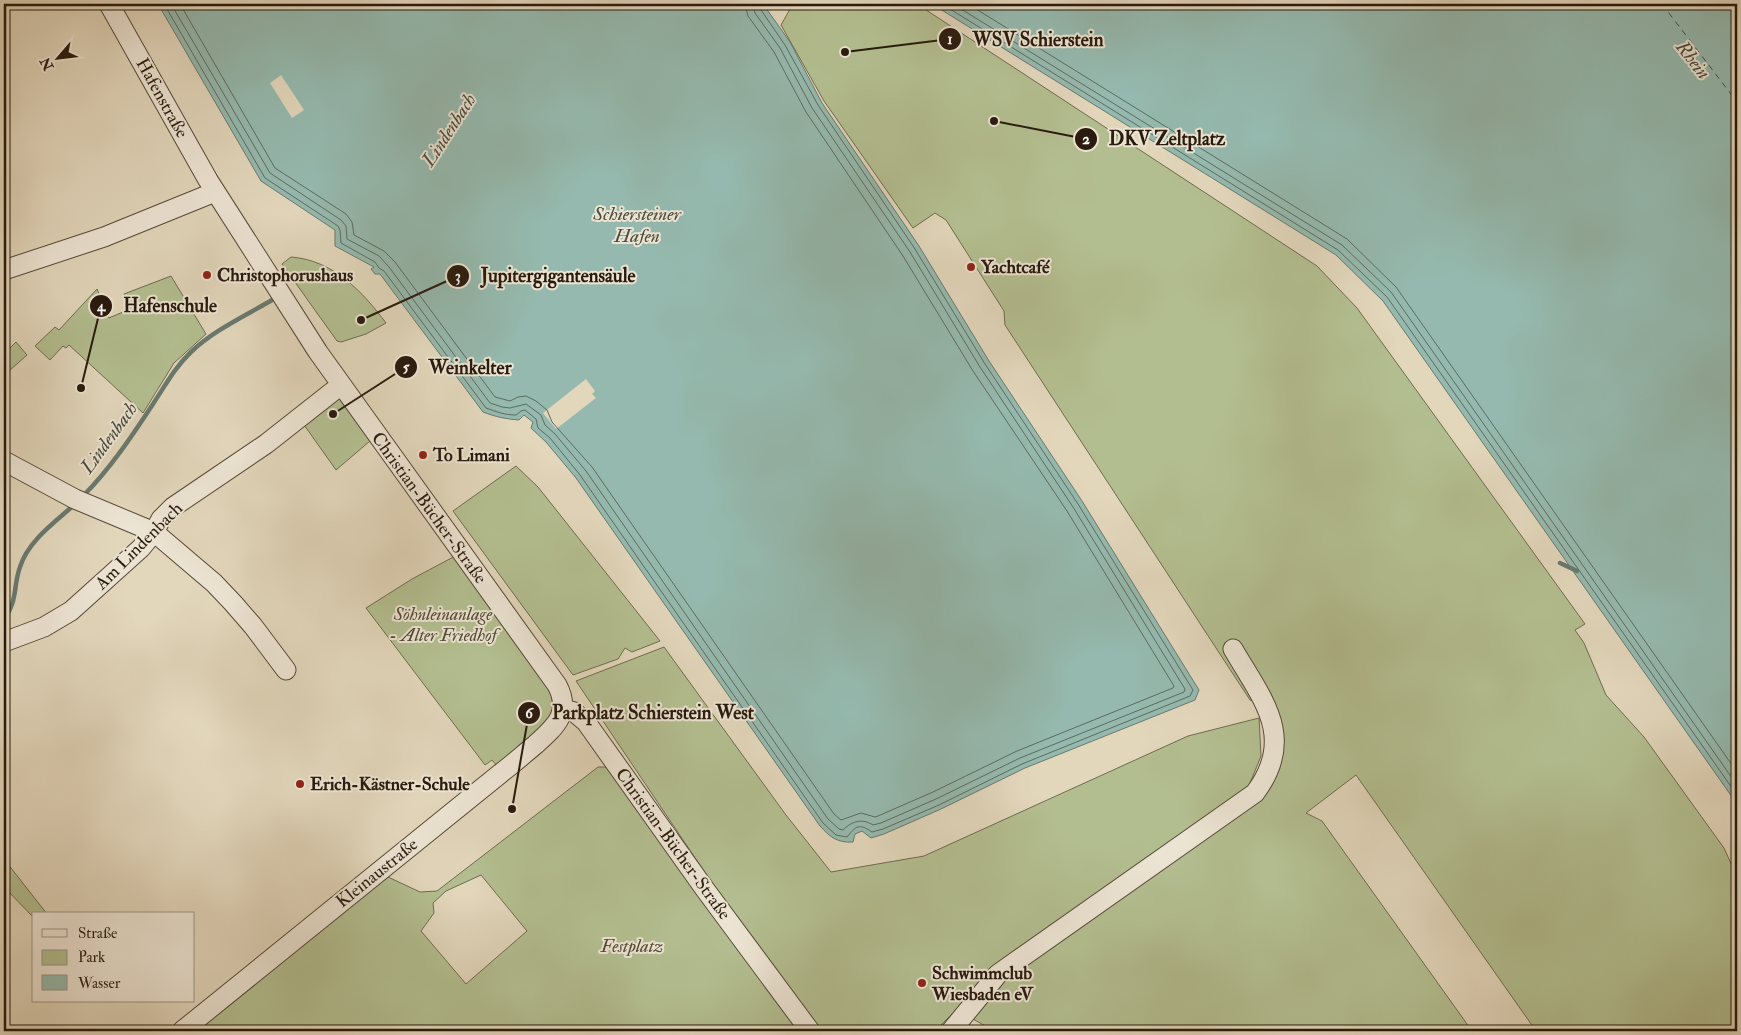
<svg xmlns="http://www.w3.org/2000/svg" width="1741" height="1035" viewBox="0 0 1741 1035" font-family="'IM FELL Double Pica',serif">
  <rect width="100%" height="100%" fill="#e2d6bb"/>
  <filter id="stains"><feTurbulence type="fractalNoise" baseFrequency=".004" numOctaves="4"/><feColorMatrix values="0 0 0 0 .2 0 0 0 0 .09 0 0 0 0 .02 0 0 0 .5 -.17"/></filter>
  <radialGradient id="worn" r=".72"><stop offset=".6" stop-color="#630" stop-opacity="0"/><stop offset="1" stop-color="#630" stop-opacity=".3"/></radialGradient>
  <path fill="#b3be90" stroke="#6e6c4e" fill-rule="evenodd" d="M793 4H850L852 9 865 4H917L1317 266 1357 308 1585 624 1575 630 1584 643 1606 695 1644 737 1724 848 1737 877V1031H1536L1356 775 1306 813 1322 821 1472 1031H990L991 1029 971 1018 1007 975 1271 778 1269 706 1250 700 1005 325 1004 311 946 220 935 213 913 228 824 101 781 25Z
    M291 257C333 260 363 292 386 323L366 334 341 342 337 341 282 264Z
    M171 276 206 334 174 363 143 413 69 345 66 348 63 346 50 360 35 346 55 327 59 330 97 289 109 318 130 309 124 294Z
    M16 342 27 355 9 371 4 365V354Z
    M335 393 370 441 336 470 302 422Z
    M516 466 538 487 660 641 632 652 625 648 618 659 573 675 453 511Z
    M457 555 551 692 553 707 548 724 498 767 492 760 485 765 366 608 412 579Z
    M664 647 786 815 831 872 924 856 1188 736 1259 718 1261 756 1248 788 958 1008 935 1031H819L712 883 576 681Z
    M598 767H608L798 1031H195L388 877 420 892 437 891ZM481 875 527 931 466 984 421 931 434 913 433 903 446 891Z
    M4 859 47 914H34V918L4 887Z"/>
  <path fill="#95b9ae" stroke="#69796e" d="M158 4H763L790 42 822 103 919 246 989 361 1082 501 1199 690 1195 700 1025 768 941 809 884 834 871 838 862 831 855 834 853 842C837 843 830 837 820 826L576 478 546 442 531 428 533 422 524 415 519 420C506 419 496 417 483 412L380 274H375L371 269 374 267 335 246V230L261 181Z
    M932 4H1737V804L1383 301 1336 255Z"/>
  <path fill="#e2d6bb" d="M281 75 304 110 292 118 270 83Z
    M586 379 595 391 592 394 596 398 556 429 543 413Z"/>
  <g fill="none" stroke-linecap="round" stroke-linejoin="round">
    <path stroke="#5e6a5e" stroke-width="1" d="M164 4 265 178 338 226 340 230 341 243 375 262 379 268 384 271 486 408C497 412 505 415 516 415L521 411 525 410 536 419 538 428 550 438 580 475 823 823 836 835 847 837C856 826 859 823 872 832L883 829 939 805 1022 764 1190 696 1193 690 1078 504 985 364 915 249 818 105 785 45 761 10 759 4
      M171 4 270 173 341 220 346 226 347 239 379 256 389 267 490 403 502 407 510 408 526 404 541 415 545 425 555 434 586 471 828 819 839 829 843 830C852 821 862 818 873 825L881 823 936 799 1020 758 1184 692 1185 689 1073 507 980 367 910 252 812 108 780 48 755 13 753 4
      M180 4 275 168 346 214 352 222 354 235 384 251 395 262 495 397 510 401 518 397 526 396 536 401 547 410 552 422 592 467 834 814 841 820 861 813 875 817 878 816 933 792 1017 751 1173 688 1174 686 1067 511 973 371 903 256 806 112 774 52 748 16 745 4
      M942 4 1338 250 1387 297 1737 795
      M953 4 1342 245 1391 292 1737 785
      M968 4 1347 239 1396 287 1737 772"/>
    <path stroke="#69796e" stroke-width="4.5" d="M83 496C110 469 132 436 153 404 165 386 175 367 191 352 214 330 245 316 272 300
      M1560 563 1577 571
      M4 619C18 601 13 586 20 567 28 541 55 522 74 505"/>
    <path stroke="#494a3d" stroke-width="1" stroke-dasharray="6 5" stroke-linecap="butt" d="M1662 4 1737 102"/>
    <g stroke="#564938" stroke-width="21">
      <path id="minor" d="M109 4 208 180 318 352 557 685C572 713 555 727 535 745 524 754 513 764 501 773L182 1031
        M4 270 104 237 215 192
        M4 461 75 499 154 532 214 583 233 603 253 626 286 670
        M4 642 44 627 71 611 141 548 154 532 161 519 173 507 266 444 341 385
        M563 709 574 712 586 722 704 888 810 1031
        M951 1031 998 974 1255 793C1297 737 1262 699 1233 649"/>
    </g>
    <use href="#minor" stroke="#ece4d3" stroke-width="19"/>
  </g>
  <g fill="#8f2418" stroke="#ece4d3" stroke-width="2">
    <circle cx="971" cy="267" r="5"/>
    <circle cx="207" cy="275" r="5"/>
    <circle cx="423" cy="455" r="5"/>
    <circle cx="300" cy="784" r="5"/>
    <circle cx="922" cy="983" r="5"/>
  </g>
  <g text-anchor="middle" dominant-baseline="central" stroke-width="4" stroke-linejoin="round" paint-order="stroke">
    <g font-size="18" fill="#281a0d" stroke="#ece4d3">
      <text transform="translate(162 98) rotate(61)">Hafenstraße</text>
      <text transform="translate(429 508) rotate(54)">Christian-Bücher-Straße</text>
      <text transform="translate(139 546) rotate(-45)">Am Lindenbach</text>
      <text transform="translate(673 844) rotate(54)">Christian-Bücher-Straße</text>
      <text transform="translate(377 873) rotate(-39)">Kleinaustraße</text>
    </g>
    <g font-size="18" font-weight="bold" fill="#281a0d" stroke="#ece4d3" text-anchor="start">
      <text x="981" y="267">Yachtcafé</text>
      <text x="217" y="275">Christophorushaus</text>
      <text x="433" y="455">To Limani</text>
      <text x="310" y="784">Erich-Kästner-Schule</text>
      <text x="932" y="973">Schwimmclub<tspan x="932" dy="21">Wiesbaden eV</tspan></text>
    </g>
    <g font-size="18" font-style="italic" fill="#524b34" stroke="#ece4d3">
      <text x="443" y="614">Söhnleinanlage<tspan x="443" dy="21">- Alter Friedhof</tspan></text>
      <text x="632" y="946">Festplatz</text>
    </g>
    <g font-size="19" font-style="italic" fill="#494a3d" stroke="#ece4d3">
      <text transform="translate(1693 60) rotate(52)">Rhein</text>
      <text transform="translate(449 130) rotate(-57)">Lindenbach</text>
      <text x="637" y="214">Schiersteiner<tspan x="637" dy="22">Hafen</tspan></text>
      <text transform="translate(109 438) rotate(-54)">Lindenbach</text>
    </g>
  </g>
  <path fill="none" stroke="#281a0d" stroke-width="2" d="M845 52L950 39M994 121L1086 139M361 320L458 276M81 388L101 306M333 414L406 367M512 809L529 713"/>
  <g fill="#281a0d" stroke="#ece4d3" stroke-width="2">
    <circle cx="845" cy="52" r="5"/>
    <circle cx="994" cy="121" r="5"/>
    <circle cx="361" cy="320" r="5"/>
    <circle cx="81" cy="388" r="5"/>
    <circle cx="333" cy="414" r="5"/>
    <circle cx="512" cy="809" r="5"/>
    <circle cx="950" cy="39" r="12"/>
    <circle cx="1086" cy="139" r="12"/>
    <circle cx="458" cy="276" r="12"/>
    <circle cx="101" cy="306" r="12"/>
    <circle cx="406" cy="367" r="12"/>
    <circle cx="529" cy="713" r="12"/>
  </g>
  <g font-size="15" text-anchor="middle" font-weight="bold" fill="#fff">
    <text x="950" y="44">1</text>
    <text x="1086" y="144">2</text>
    <text x="458" y="281">3</text>
    <text x="101" y="311">4</text>
    <text x="406" y="372">5</text>
    <text x="529" y="718">6</text>
  </g>
  <g font-size="19" text-anchor="middle" font-weight="bold" fill="#281a0d" stroke="#ece4d3" stroke-width="4" stroke-linejoin="round" paint-order="stroke">
    <text x="1038" y="46">WSV Schierstein</text>
    <text x="1167" y="145">DKV Zeltplatz</text>
    <text x="558" y="282">Jupitergigantensäule</text>
    <text x="170" y="312">Hafenschule</text>
    <text x="470" y="374">Weinkelter</text>
    <text x="653" y="719">Parkplatz Schierstein West</text>
  </g>
  <rect width="1741" height="1035" fill="none" stroke="#e2d6bb" stroke-width="20"/>
  <rect x="5" y="5" width="1731" height="1025" fill="none" stroke="#281a0d" stroke-width="2.5"/>
  <rect x="10" y="10" width="1721" height="1015" fill="none" stroke="#281a0d"/>
  <rect x="32" y="912" width="162" height="90" fill="#ece4d3" stroke="#9e9384"/>
  <rect x="42" y="929" width="25" height="8" fill="#ece4d3" stroke="#9e9384"/>
  <text x="78" y="938" font-size="15" fill="#281a0d">Straße</text>
  <rect x="42" y="950" width="25" height="15" fill="#b3be90" stroke="#9e9384"/>
  <text x="78" y="962" font-size="15" fill="#281a0d">Park</text>
  <rect x="42" y="975" width="25" height="15" fill="#95b9ae" stroke="#9e9384"/>
  <text x="78" y="988" font-size="15" fill="#281a0d">Wasser</text>
  <g transform="translate(58 58) rotate(242)" stroke="#ece4d3" stroke-width="4" paint-order="stroke">
  <path d="M0-4L9 19L0 12L-9 19Z" fill="#281a0d"/>
  <text y="-8" font-size="14" font-weight="bold" text-anchor="middle" fill="#281a0d">N</text>
  </g>
  <rect width="100%" height="100%" filter="url(#stains)"/>
  <rect width="100%" height="100%" fill="url(#worn)"/>
</svg>
